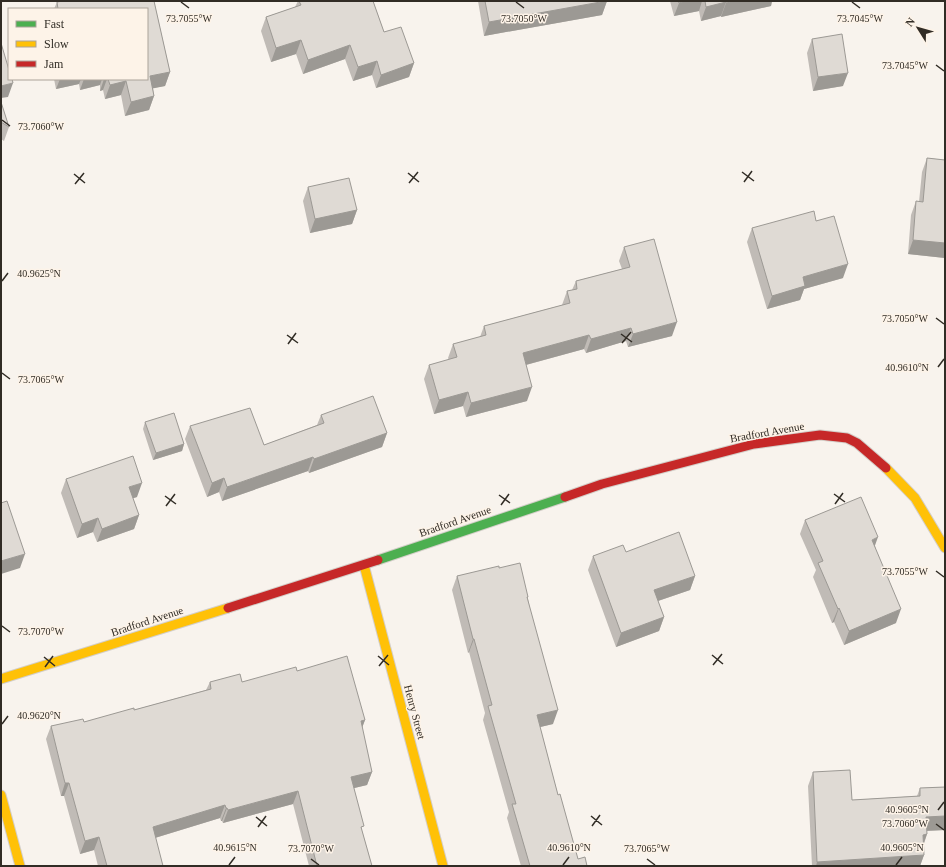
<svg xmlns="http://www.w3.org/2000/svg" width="946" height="867" viewBox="0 0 946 867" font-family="Georgia,serif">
  <rect width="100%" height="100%" fill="#f8f3ed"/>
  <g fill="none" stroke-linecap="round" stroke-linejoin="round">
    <g stroke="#d3cec8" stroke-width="11">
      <path id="fast" d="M378 560 565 497"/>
    </g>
    <g stroke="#d3cec8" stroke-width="11">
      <path id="slow" d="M886 468 915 498 945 548
        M364 565 443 866
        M1 679 228 608
        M1 795 20 866"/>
    </g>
    <g stroke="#d3cec8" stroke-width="11">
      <path id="jam" d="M565 497 602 484 754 444 820 435 847 438 857 443 886 468
        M228 608 378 560"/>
    </g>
    <use href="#fast" stroke="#4caf50" stroke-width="9"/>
    <use href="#slow" stroke="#ffc107" stroke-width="9"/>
    <use href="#jam" stroke="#c62828" stroke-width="9"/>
  </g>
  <path fill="#c0bbb6" d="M63 1H154L170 72 165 86 153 88 154 96 149 110 125 116 121 95 105 99 103 90 100 91V85L80 90 79 84 56 89 54 79H147V9H54L57 2Z
    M298 1H373L384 32 414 63 409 77 376 88 372 75 353 81 345 59 303 74 296 54 271 62 261 31 266 17 295 7Z
    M478 1H607L602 15 484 36Z
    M670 1H772L771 6 721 17V16L701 21 699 11 674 16Z
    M812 39 843 86 813 91 807 53Z
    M1 102 9 127 4 141 1 139Z
    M927 158 945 160V258L908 254 911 215 916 201 919 202 922 172Z
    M308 187 357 210 352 224 310 233 303 201Z
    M816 221 843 278 804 289 800 300 767 309 747 242 752 228Z
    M624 247 672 336 628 347 626 341 586 353 584 349 526 365 527 401 466 417 463 406 434 414 424 379 429 365 449 360 448 358 453 344 480 337 484 326 562 305 567 291 572 290 576 281 622 269 619 261Z
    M321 415 387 433 382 447 309 473 308 471 222 501 219 492 207 497 185 439 190 426 264 445 317 425Z
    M145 422 184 444 182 451 153 460 143 429Z
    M66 479 137 497 133 498 139 515 134 529 97 542 93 532 77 538 61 493Z
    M805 520 875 546 896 623 844 645 834 622 832 623 813 577 816 570 800 534Z
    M593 556 695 576 690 590 658 601 664 617 659 631 616 647 588 570Z
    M499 568 528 597V599L553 724 540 727 558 795 578 859 587 866H521L507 818 509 812 483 720 485 713 469 652 468 653 452 590 457 576Z
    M297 671 365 720 362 728 372 772 367 785 354 788 362 831 372 866H309L293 804 223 823 222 821H221L220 818 155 838 163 866H98L94 850 80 854 64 796H61L46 739 51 726 84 722 134 710 206 690 210 682H242Z
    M813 772 852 800 917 796 920 788 945 787V830L927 831V834L924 844V855L920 866H812L808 786Z"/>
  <path fill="#9c9994" d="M607 1 602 15 484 36 489 22Z
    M686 1H702L699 11 674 16 679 3Z
    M735 1H772L771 6 721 17 726 3Z
    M726 2 721 16 701 21 706 7Z
    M301 40 296 54 271 62 276 48Z
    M350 45 345 59 303 74 308 60Z
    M377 61 372 75 353 81 358 67Z
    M414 63 409 77 376 88 381 75Z
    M170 72 165 86 145 90 150 76Z
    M848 73 843 86 813 91 818 77Z
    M60 79H81L79 84 56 89Z
    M84 79H102L100 85 80 90Z
    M104 79H107L103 90 100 91Z
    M126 81 121 95 105 99 110 85Z
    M13 83 8 97 1 98V86Z
    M154 96 149 110 125 116 131 102Z
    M357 210 352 224 310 233 315 219Z
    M913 240 945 243V258L908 254Z
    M848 264 843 278 804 289 800 300 767 309 772 296 803 277Z
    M677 322 672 336 628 347 633 334Z
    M631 328 626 341 586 353 591 339Z
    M589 335 584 349 518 367 523 353Z
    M532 387 527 401 466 417 471 403Z
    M468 392 463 406 434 414 439 400Z
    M387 433 382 447 309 473 314 459Z
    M184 444 182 451 153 460 156 453Z
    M313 457 308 471 222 501 227 487Z
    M224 478 219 492 207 497 212 483Z
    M142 483 137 497 124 501 129 487Z
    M139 515 134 529 97 542 102 529Z
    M98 518 93 532 77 538 82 524Z
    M878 537 873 551 872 540Z
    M25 554 20 568 1 574V561Z
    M695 576 690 590 649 604 654 590Z
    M839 608 834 622 832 623 838 609Z
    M901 609 896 623 844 645 849 631Z
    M664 617 659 631 616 647 621 633Z
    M473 639H474L469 652 468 653Z
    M558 710 553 724 532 729 537 715Z
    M365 720 360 733 361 721Z
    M372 772 367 785 346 790 351 777Z
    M65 783H69L64 796H61Z
    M298 791 293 804 223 823 228 810Z
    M225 805 220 818 148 840 153 827Z
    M226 808H227L222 821H221Z
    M945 816V830L921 831 926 817Z
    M927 834 922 848 923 835Z
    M99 837 94 850 80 854 85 841Z
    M924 855 920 866H816L817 862Z"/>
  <path fill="#dfdad4" stroke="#9c9994" d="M63 1H154L170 72 150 76 154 96 131 102 126 81 110 85 108 79H147V9H58L57 2Z
    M299 1H373L384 32 401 27 414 63 381 75 377 61 358 67 350 45 308 60 301 40 276 48 266 17 301 5Z
    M485 1H606L489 22Z
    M678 1H686L679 3Z
    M705 1H735L726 3V2L706 7Z
    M842 34 848 73 818 77 812 39Z
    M1 43 9 70V79H12L13 83 1 86Z
    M1 102 9 127 1 122Z
    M927 158 945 160V243L913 240 916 201 923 202Z
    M349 178 357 210 315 219 308 187Z
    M814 211 816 221 834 216 848 264 803 277 805 286 772 296 752 228Z
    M654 239 677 322 633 334 631 328 591 339 589 335 523 353 532 387 471 403 468 392 439 400 429 365 457 357 453 344 486 335 484 326 570 303 567 291 577 289 576 281 630 267 624 247Z
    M373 396 387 433 314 459 313 457 227 487 224 478 212 483 190 426 250 408 264 445 324 423 321 415Z
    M174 413 184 444 156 453 145 422Z
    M133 456 142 483 129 487 139 515 102 529 98 518 82 524 66 479Z
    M861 497 878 537 872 540 901 609 849 631 839 608 838 609 818 563 823 561 805 520Z
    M7 501 25 554 1 561V503Z
    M679 532 695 576 654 590 664 617 621 633 593 556 623 545 626 552Z
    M520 563 528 597H527L558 710 537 715 558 795 560 794 578 859 585 857 587 866H530L512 804H516L488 706 492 705 474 639H473L457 576 499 566V568Z
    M347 656 365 720 361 721 372 772 351 777 364 826 361 827 372 866H317L298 791 228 810 227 808H226L225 805 153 827 163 866H107L99 837 85 841 69 783H65L51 726 83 719 84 722 134 708V710L211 689 210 682 240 674 242 682 296 667 297 671Z
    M850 770 852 800 920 796V788L945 787V816L926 817 927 834 923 835 924 855 817 862 813 772Z"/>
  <path fill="none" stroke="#312c25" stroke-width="1.5" d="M181 2 189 8M516 2 524 8M852 2 860 8M936 65 944 71M2 120 10 126M742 172 754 181M408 173 419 182M74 174 85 183M744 182 752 171M409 183 418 172M75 184 84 173M2 281 8 273M936 318 944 324M621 334 632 342M287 335 298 343M622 343 631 332M288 344 296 333M938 367 944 359M2 373 10 379M834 494 845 502M499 495 510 503M165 496 176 504M835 504 843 493M501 505 509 494M166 506 175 494M936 571 944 577M2 626 10 632M712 655 723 664M378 656 389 665M44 657 55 666M713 665 722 654M379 666 388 655M45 667 53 656M2 724 8 716M938 810 944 802M591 816 602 825M256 817 267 826M936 824 944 830M592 826 600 815M258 827 266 816M311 859 319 865M647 859 655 865M229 865 235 857M563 865 569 857M896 865 902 857"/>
  <g text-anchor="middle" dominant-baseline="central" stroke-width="3" stroke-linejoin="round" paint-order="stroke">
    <g font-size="11" fill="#312c25" stroke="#fdf3e8">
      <text transform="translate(767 432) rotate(-10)">Bradford Avenue</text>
      <text transform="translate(455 521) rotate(-19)">Bradford Avenue</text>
      <text transform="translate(147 621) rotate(-18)">Bradford Avenue</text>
      <text transform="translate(415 712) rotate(75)">Henry Street</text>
    </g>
  </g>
  <g font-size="10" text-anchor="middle" fill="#312c25" stroke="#fdf3e8" stroke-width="3" stroke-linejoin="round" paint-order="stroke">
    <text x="189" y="22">73.7055°W</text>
    <text x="524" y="22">73.7050°W</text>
    <text x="860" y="22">73.7045°W</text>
    <text x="905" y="69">73.7045°W</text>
    <text x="41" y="130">73.7060°W</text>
    <text x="39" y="277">40.9625°N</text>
    <text x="905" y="322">73.7050°W</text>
    <text x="907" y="371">40.9610°N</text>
    <text x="41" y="383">73.7065°W</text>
    <text x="905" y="575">73.7055°W</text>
    <text x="41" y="635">73.7070°W</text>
    <text x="39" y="719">40.9620°N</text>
    <text x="907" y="813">40.9605°N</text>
    <text x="905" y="827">73.7060°W</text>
    <text x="235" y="851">40.9615°N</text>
    <text x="569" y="851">40.9610°N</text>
    <text x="902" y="851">40.9605°N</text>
    <text x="311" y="852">73.7070°W</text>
    <text x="647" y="852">73.7065°W</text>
  </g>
  <rect width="946" height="867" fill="none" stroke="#312c25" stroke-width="4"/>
  <rect x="8" y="8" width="140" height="72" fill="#fdf3e8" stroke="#aba39a"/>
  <rect x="16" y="21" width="20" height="6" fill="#4caf50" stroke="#aba39a"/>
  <text x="44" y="28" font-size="12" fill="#312c25">Fast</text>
  <rect x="16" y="41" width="20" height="6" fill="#ffc107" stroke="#aba39a"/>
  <text x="44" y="48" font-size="12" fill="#312c25">Slow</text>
  <rect x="16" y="61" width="20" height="6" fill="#c62828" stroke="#aba39a"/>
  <text x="44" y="68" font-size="12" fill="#312c25">Jam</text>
  <g transform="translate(918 28) rotate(307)" stroke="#fdf3e8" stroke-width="3" paint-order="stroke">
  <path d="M0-3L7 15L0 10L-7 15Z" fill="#312c25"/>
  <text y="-6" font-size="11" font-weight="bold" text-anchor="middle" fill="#312c25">N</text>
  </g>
</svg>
